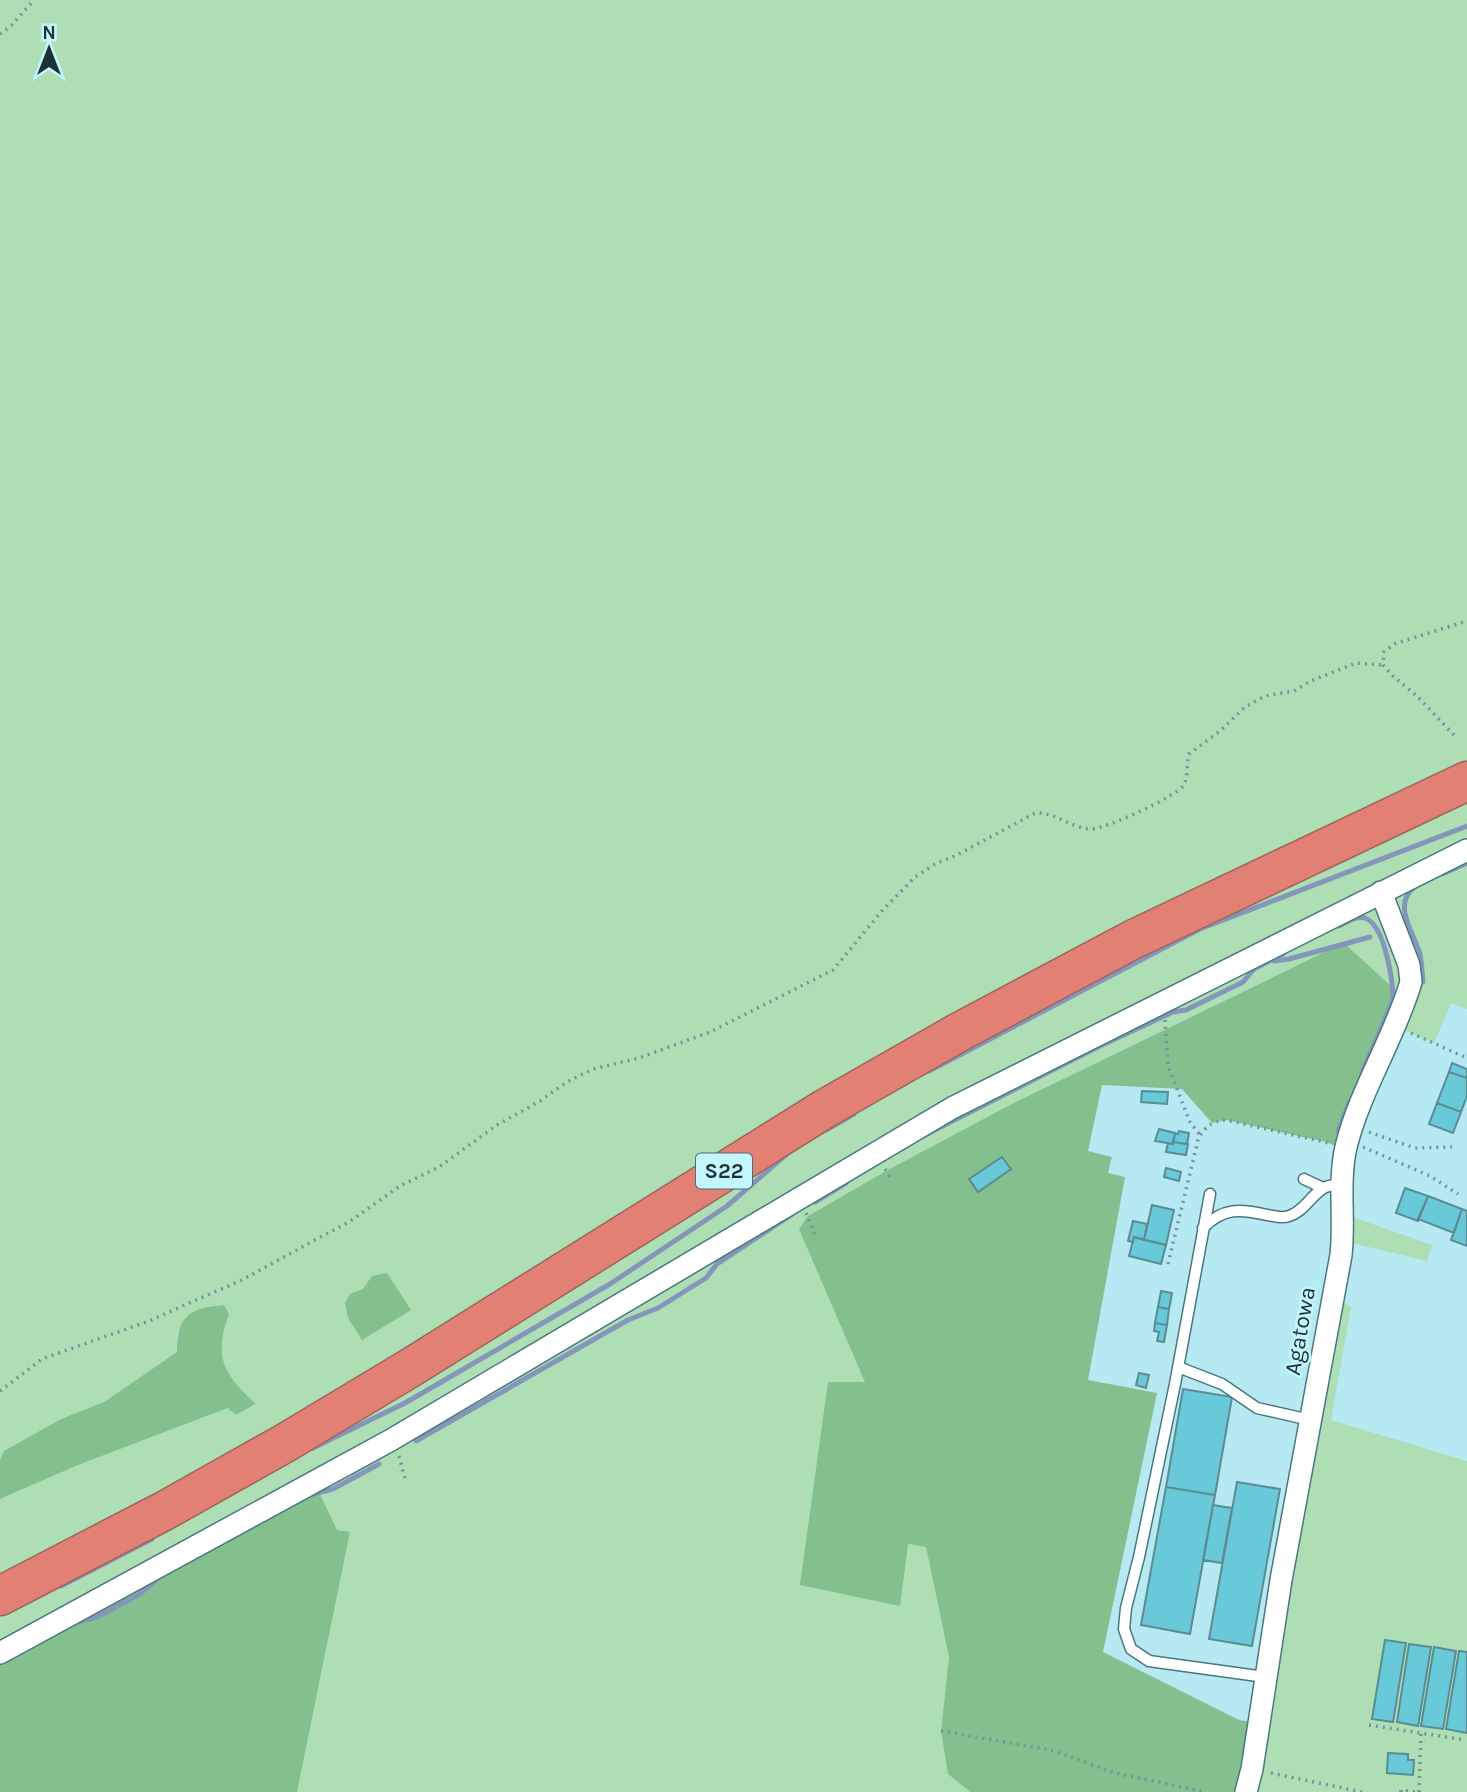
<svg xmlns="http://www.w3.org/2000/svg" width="1467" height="1792" viewBox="0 0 1467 1792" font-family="Karla,sans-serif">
  <rect width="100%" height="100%" fill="#b6e9f2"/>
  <path fill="#addeb4" d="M0 0H1467V765L0 1579V1499L78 1465 229 1408 237 1415 256 1405C250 1398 240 1392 235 1385 218 1359 219 1342 228 1314L177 1333V1352L104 1402 61 1419 5 1451 0 1460Z
    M1467 797V1009L1451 1003 1434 1043 1394 1026 1392 987 1333 948C1156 1034 978 1117 808 1216L866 1383 828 1382 908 1544 926 1547 949 1657 941 1731 948 1774 970 1792H297L350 1533 338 1530 0 1653V1609L949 1052Z
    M1344 1214 1432 1245 1427 1261 1352 1243 1341 1301 1351 1307 1331 1420 1467 1461V1792H1246Z"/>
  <path fill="#84bf8e" d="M1345 944 1392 987 1393 1000 1403 1004 1345 1150 1326 1142 1226 1120 1212 1123 1182 1089 1102 1085 1088 1151 1112 1157 1108 1173 1125 1177 1088 1380 1157 1393 1103 1652 1239 1720 1259 1723 1246 1792H970L948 1774 941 1731 949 1657 926 1547 908 1544 900 1606 800 1585 828 1382H865L799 1229 808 1216 886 1171 1010 1105 1333 948Z
    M387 1273 411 1310 362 1340 348 1318 345 1303 350 1294 363 1289 372 1276Z
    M224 1305 229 1314C213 1357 224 1375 256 1404L236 1415 228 1408 78 1465 0 1499V1460L4 1451 61 1419 104 1402 177 1352C177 1316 189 1308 224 1305Z
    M314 1482 337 1530 350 1532 297 1792H0V1653Z"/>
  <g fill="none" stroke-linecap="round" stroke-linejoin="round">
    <path stroke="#8497bb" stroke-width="5" d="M1442 874 1467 863
      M1414 887C1392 906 1414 933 1420 954 1422 963 1422 973 1423 982
      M1339 926C1347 922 1356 916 1365 918 1385 925 1393 981 1393 1000L1362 1073
      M1274 961 1289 959 1370 937
      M929 1071 1200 929 1467 826
      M826 1130 854 1114
      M1338 1131 1350 1101
      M925 1135 1098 1047 1173 1012 1186 1010 1243 982 1254 969 1283 954
      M815 1202 846 1183
      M416 1441 628 1320 658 1308 706 1278 717 1264 791 1215
      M313 1448 405 1403 610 1284 727 1206 788 1153
      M309 1495 333 1489 379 1464
      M61 1586 152 1539
      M71 1624 97 1617 140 1594 157 1579"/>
  </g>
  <path fill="#68c9d8" stroke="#5b8b93" stroke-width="2" d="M1452 1063 1467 1069V1078L1449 1072Z
    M1449 1072 1467 1078V1096L1461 1112 1437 1103Z
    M1142 1091 1168 1092 1167 1104 1141 1102Z
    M1437 1103 1461 1112 1453 1133 1429 1124Z
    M1159 1129 1175 1133 1173 1144 1155 1141Z
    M1179 1131 1189 1133 1187 1144 1173 1142 1175 1133 1178 1134Z
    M1173 1142 1188 1144 1186 1155 1166 1152 1168 1143 1173 1144Z
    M1002 1157 1011 1169 978 1192 969 1179Z
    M1166 1168 1181 1172 1179 1181 1164 1177Z
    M1405 1188 1428 1196 1418 1221 1396 1213Z
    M1428 1196 1462 1209 1454 1233 1418 1219Z
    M1152 1205 1174 1210 1166 1245 1144 1240Z
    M1462 1209 1467 1211V1246L1451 1240Z
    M1133 1221 1147 1224 1144 1240 1134 1237 1133 1242 1128 1241Z
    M1134 1237 1166 1245 1161 1264 1129 1256Z
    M1161 1291 1172 1293 1169 1309 1158 1307Z
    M1158 1307 1169 1309 1167 1325 1155 1323Z
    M1155 1323 1167 1325 1164 1342 1157 1341 1159 1332 1154 1331Z
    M1139 1373 1149 1375 1146 1388 1136 1385Z
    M1183 1389 1232 1397 1215 1495 1166 1487Z
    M1237 1482 1280 1489 1252 1646 1209 1639Z
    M1166 1487 1215 1495 1190 1634 1141 1625Z
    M1213 1505 1232 1508 1222 1563 1203 1560Z
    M1385 1640 1406 1643 1393 1722 1372 1719Z
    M1409 1644 1431 1647 1418 1726 1397 1722Z
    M1434 1647 1456 1651 1443 1729 1421 1726Z
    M1459 1651 1467 1652V1733L1446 1729Z
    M1388 1753 1408 1754V1760H1414L1413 1775 1387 1773Z"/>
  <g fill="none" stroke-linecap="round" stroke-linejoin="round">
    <g stroke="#48787f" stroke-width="13">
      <path id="lane" d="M1304 1179 1323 1188
        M1210 1194 1175 1384 1139 1557 1126 1608 1124 1629 1131 1649 1149 1661 1265 1677
        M1203 1228C1223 1207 1241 1209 1267 1215 1274 1216 1282 1219 1289 1216 1303 1212 1310 1197 1322 1189 1327 1185 1336 1185 1343 1184
        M1178 1367 1222 1384 1257 1408 1310 1420"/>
    </g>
    <g stroke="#48787f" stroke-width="24">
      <path id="street" d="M0 1653 391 1440 952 1108 1467 850
        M1246 1792 1252 1769 1281 1580 1341 1255C1345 1219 1338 1182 1346 1147 1360 1090 1394 1039 1411 982L1409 965 1381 892"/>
    </g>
    <g stroke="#9d655d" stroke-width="41">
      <path id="highway" d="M0 1596 164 1511 285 1443 410 1368 826 1108 961 1031 1132 940 1467 781"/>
    </g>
    <path stroke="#70959b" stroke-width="3.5" stroke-dasharray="2 5" stroke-linecap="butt" d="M0 34 10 27 34 0
      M1454 735 1417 696 1393 676 1383 665 1384 652 1394 644 1467 621
      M1165 1020 1168 1066 1190 1122 1200 1135
      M1411 1033 1467 1058
      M1369 1132 1415 1148 1452 1147
      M1363 1147 1430 1176 1458 1194
      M885 1169 892 1181
      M806 1213 815 1235
      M1168 1264 1198 1140C1203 1128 1212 1121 1226 1120L1329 1143
      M0 1391 42 1359 149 1321 180 1307 240 1281 326 1234 349 1222 400 1186 439 1167 497 1125 540 1101 567 1082 593 1069 639 1058 710 1032 833 970 881 912 915 877 935 864 955 856 1035 813C1056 812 1070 828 1091 829 1106 829 1175 797 1183 786 1189 777 1186 764 1189 754L1220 731 1245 707 1265 696 1294 691 1311 681 1356 663 1383 665
      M399 1456 405 1478
      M1369 1725 1465 1740
      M941 1731 1051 1750 1115 1773 1206 1792
      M1271 1773 1362 1792
      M1401 1792V1790L1417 1792
      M1419 1792 1421 1733"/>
    <use href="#lane" stroke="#fff" stroke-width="10"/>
    <use href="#street" stroke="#fff" stroke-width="21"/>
    <use href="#highway" stroke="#e18073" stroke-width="38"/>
  </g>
  <g text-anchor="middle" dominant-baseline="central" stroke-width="5" stroke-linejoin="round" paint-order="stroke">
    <rect fill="#c3f6ff" stroke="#506d72" stroke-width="2" x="696" y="1153.5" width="56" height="35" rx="5"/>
    <g font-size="21" font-weight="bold" fill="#1e3235">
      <text x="724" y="1171">S22</text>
    </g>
    <g font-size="23" fill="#1e3235" stroke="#c3f6ff">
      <text transform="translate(1300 1331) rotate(-80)">Agatowa</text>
    </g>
  </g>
  <g transform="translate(49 49)" stroke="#c3f6ff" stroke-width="5" paint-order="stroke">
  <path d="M0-5L12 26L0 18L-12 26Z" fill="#1e3235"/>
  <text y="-10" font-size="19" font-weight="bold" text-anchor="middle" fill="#1e3235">N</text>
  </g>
</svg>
